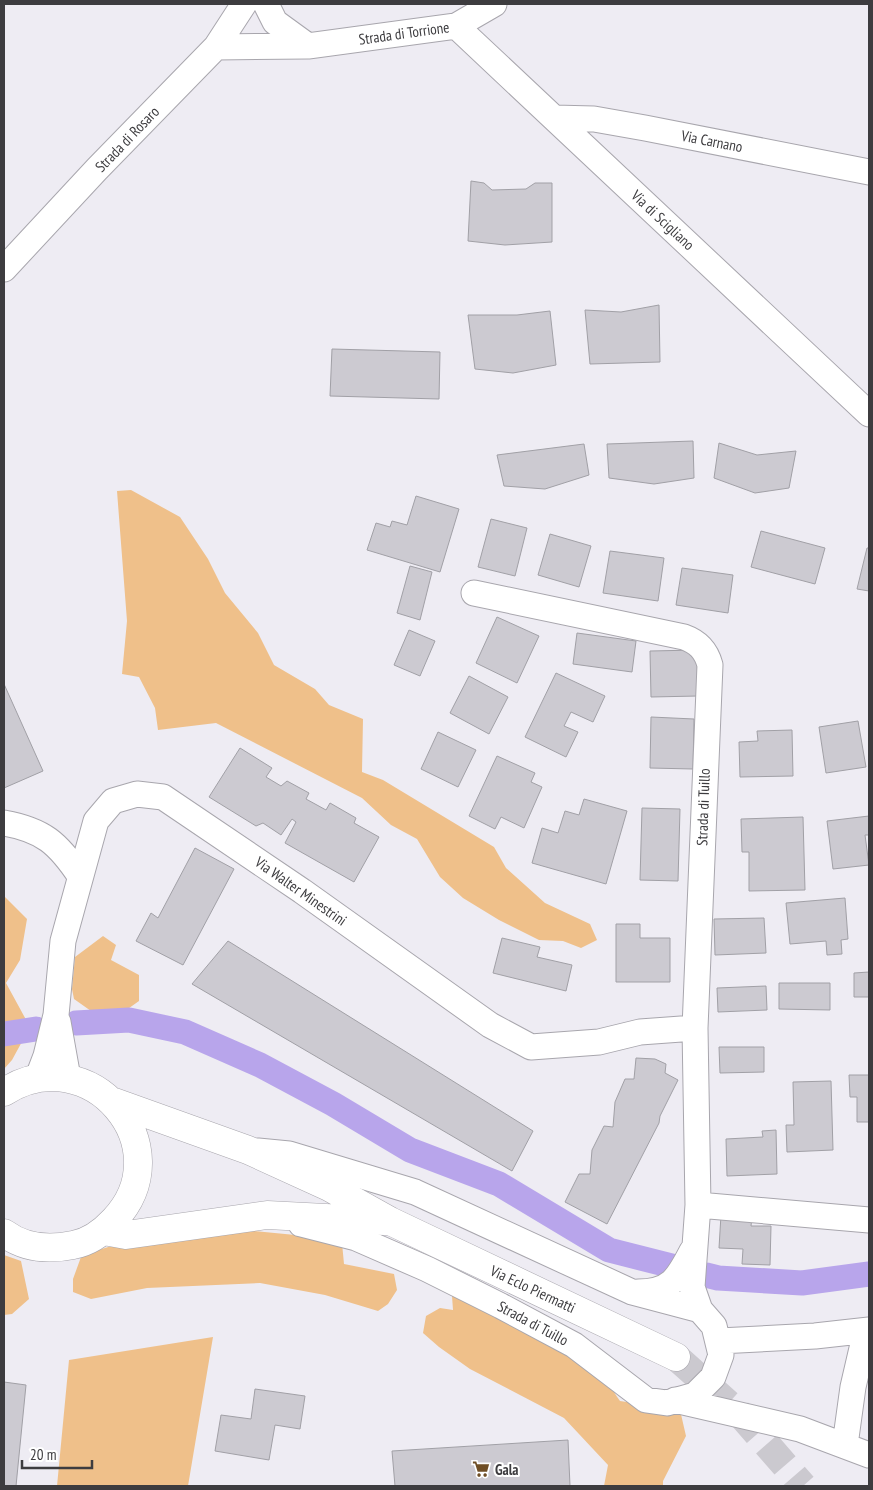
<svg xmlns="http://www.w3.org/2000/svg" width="873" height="1490" viewBox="0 0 873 1490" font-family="'PT Sans Narrow',sans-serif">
  <rect width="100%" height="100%" fill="#eeecf3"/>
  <path fill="#efc08a" d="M131 490 180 517 208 559 225 593 258 633 274 665 315 689 329 705 363 719 362 772 383 780 494 847 506 868 545 903 590 924 597 940 581 948 563 941 539 940 499 920 463 898 440 877 417 839 391 825 362 798 216 723 158 730 155 708 139 677 122 674 127 621 117 491Z
    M4 896 27 919 20 960 6 983 30 1027 12 1060 4 1069Z
    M103 936 116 945 111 960 139 975V1001L108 1023 74 999 72 989 75 957Z
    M235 1229 316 1237 342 1243 344 1264 394 1274 397 1290 388 1304 378 1311 325 1295 260 1283 147 1288 91 1299 73 1292V1279L81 1257C125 1236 187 1235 235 1229Z
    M4 1255 21 1261 29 1299 12 1314 4 1315Z
    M452 1296C494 1303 571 1351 603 1379 610 1385 615 1394 620 1401L680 1410 686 1436 663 1481V1486H604L608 1465 564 1418 470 1369 439 1347 423 1333 426 1316 440 1308 453 1310Z
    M213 1337 188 1486H57L69 1360Z"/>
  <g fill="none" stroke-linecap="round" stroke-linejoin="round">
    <path stroke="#b8a5eb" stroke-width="25" d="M76 1023 129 1020 185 1032 260 1065 333 1104 410 1150 499 1184 609 1250 680 1268
      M4 1034 36 1029
      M706 1275 718 1278 802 1283 869 1274"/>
  </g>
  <path fill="#cccad1" stroke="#a1a0a6" d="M471 181 484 183 492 190 526 189 535 183H552V242L505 245 468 241Z
    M659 305 660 362 590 364 585 310 621 312Z
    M550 311 556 365 513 373 475 369 468 315H517Z
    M332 349 440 352 439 399 330 396Z
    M693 441 694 478 654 484 609 478 607 444Z
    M719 443 757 455 796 451 789 488 755 493 714 478Z
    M584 444 589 475 545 489 504 486 497 455Z
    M416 496 459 509 440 572 367 550 376 523 390 527 392 521 407 525Z
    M491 519 527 528 515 576 478 567Z
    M761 531 825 548 815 584 751 567Z
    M550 534 591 546 579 587 538 575Z
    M867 548H869V591L857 589Z
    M610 551 664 558 658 601 603 593Z
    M410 566 432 572 420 620 397 613Z
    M682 568 733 575 728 613 676 605Z
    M497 617 539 636 517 683 476 663Z
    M409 630 435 641 420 676 394 665Z
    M577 633 636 641 632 672 573 664Z
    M697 650 698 696 651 697 650 651Z
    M556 673 605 696 593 722 571 712 564 726 578 732 566 757 525 737Z
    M469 676 508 697 489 734 450 713Z
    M4 684 43 771 4 788Z
    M651 717 694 719 693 769 650 768Z
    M858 721 866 767 826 773 819 727Z
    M792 730 793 776 740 777 739 742 758 741 757 731Z
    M438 732 476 750 458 787 421 769Z
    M240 748 272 768 266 777 281 786 287 781 309 793 306 799 326 810 330 803 356 818 354 823 379 837 354 882 285 843 296 822 292 819 281 835 263 823 256 826 209 797Z
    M497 756 535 773 531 782 542 787 524 828 501 817 495 829 469 816Z
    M584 799 627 811 606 884 532 863 542 828 558 833 565 811 579 815Z
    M642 808 680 809 678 881 640 880Z
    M869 816V835H865L869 865 833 869 827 821Z
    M803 817 805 890 749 891V852H742L741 819Z
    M195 848 234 869 183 965 136 941 151 913 158 918Z
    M845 898 848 939 841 940 842 954 827 955 826 941 790 944 786 903Z
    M764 918 766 953 715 955 714 919Z
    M616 924H640V938H670V982H616Z
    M502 938 540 947 537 957 572 965 566 991 493 973Z
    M228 941 533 1131 512 1171 192 984Z
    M869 972V997H854V973Z
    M779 983H830V1010L779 1009Z
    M766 986 767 1010 718 1012 717 988Z
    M719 1047H764V1072L720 1073Z
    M636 1058 655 1059 666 1064 665 1073 678 1080 660 1116 659 1123 607 1224 565 1202 579 1174H590L592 1150 604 1126 613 1127 615 1102 625 1079H634Z
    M849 1075H869V1122H857V1097H850Z
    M831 1081 833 1150 787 1152 786 1125H794L793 1082Z
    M776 1130 777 1174 727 1176 726 1139 763 1137 762 1131Z
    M721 1215 752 1217 751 1226H771L770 1265 742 1264 743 1249 719 1248Z
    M4 1382 26 1385 16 1486H4Z
    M255 1389 305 1396 300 1429 275 1425 269 1460 215 1451 221 1415 251 1419Z
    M568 1440 570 1486H395L392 1451Z"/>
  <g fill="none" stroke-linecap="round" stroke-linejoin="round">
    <path stroke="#cbc9cf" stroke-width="28" stroke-dasharray="28 14" stroke-linecap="butt" d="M676 1357 742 1416 803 1486"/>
    <g stroke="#a8a6ad" stroke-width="27">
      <path id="minor" d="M266 4 275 22 308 46
        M456 26 869 414
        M216 47 308 46 456 26 494 4
        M554 118 594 119 645 128 869 172
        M4 269 97 169 216 47 244 4
        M474 593 684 637C698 642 706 650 710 665L695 1028 698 1205 692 1287 700 1310
        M4 823C43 830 58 843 80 876
        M58 1022 68 1078
        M38 1077 46 1056 56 1015 63 941 96 821 113 801 137 794 163 797 302 891 490 1025 531 1047 599 1042 640 1032 695 1028
        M258 1151 289 1154 415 1192 632 1292 700 1310 714 1326 721 1355 713 1377 695 1395 667 1403 646 1400 574 1345 501 1306 427 1269 356 1238 301 1224
        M698 1205 869 1220
        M638 1292C671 1292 678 1278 692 1251
        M719 1341 815 1336 869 1330
        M675 1400 800 1429 869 1455
        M845 1445 853 1387 866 1331"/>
    </g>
    <g stroke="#a8a6ad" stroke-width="29">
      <path id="major" d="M4 1092C90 1037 183 1147 114 1220 102 1233 90 1242 73 1245 49 1250 24 1248 4 1233
        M114 1102 248 1150 329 1187 390 1221 676 1357
        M104 1231 126 1235 267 1215 384 1221"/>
    </g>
    <use href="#minor" stroke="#fff" stroke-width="25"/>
    <use href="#major" stroke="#fff" stroke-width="28"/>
  </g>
  <defs>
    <g id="supermarket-bare" transform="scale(1.35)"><path d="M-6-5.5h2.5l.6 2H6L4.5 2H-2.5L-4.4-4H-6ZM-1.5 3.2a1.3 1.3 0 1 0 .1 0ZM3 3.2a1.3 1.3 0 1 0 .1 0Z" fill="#6f4e25" stroke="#fff" stroke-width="2.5" paint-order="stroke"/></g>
  </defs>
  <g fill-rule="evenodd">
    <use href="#supermarket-bare" x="481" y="1469"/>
  </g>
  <g text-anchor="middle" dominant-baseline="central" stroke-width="4" stroke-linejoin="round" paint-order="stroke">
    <g font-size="15" fill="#3d3c3f" stroke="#fff">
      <text transform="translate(404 33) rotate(-8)">Strada di Torrione</text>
      <text transform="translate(127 139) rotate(-46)">Strada di Rosaro</text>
      <text transform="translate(712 141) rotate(11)">Via Carnano</text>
      <text transform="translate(663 220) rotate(43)">Via di Scigliano</text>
      <text transform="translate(703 807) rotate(-88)">Strada di Tuillo</text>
      <text transform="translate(301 891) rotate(35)">Via Walter Minestrini</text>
      <text transform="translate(533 1289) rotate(25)">Via Eclo Piermatti</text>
      <text transform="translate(533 1323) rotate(28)">Strada di Tuillo</text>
    </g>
    <g font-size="15" font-weight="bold" fill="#3d3c3f" stroke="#fff" text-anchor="start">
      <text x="495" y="1469">Gala</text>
    </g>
  </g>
  <rect width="873" height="1490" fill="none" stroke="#3d3c3f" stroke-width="10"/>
  <path d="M22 1460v8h70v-8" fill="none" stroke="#3d3c3f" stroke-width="2.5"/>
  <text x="30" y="1460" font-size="15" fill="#3d3c3f" stroke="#ffffff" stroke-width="4" paint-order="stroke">20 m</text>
</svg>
